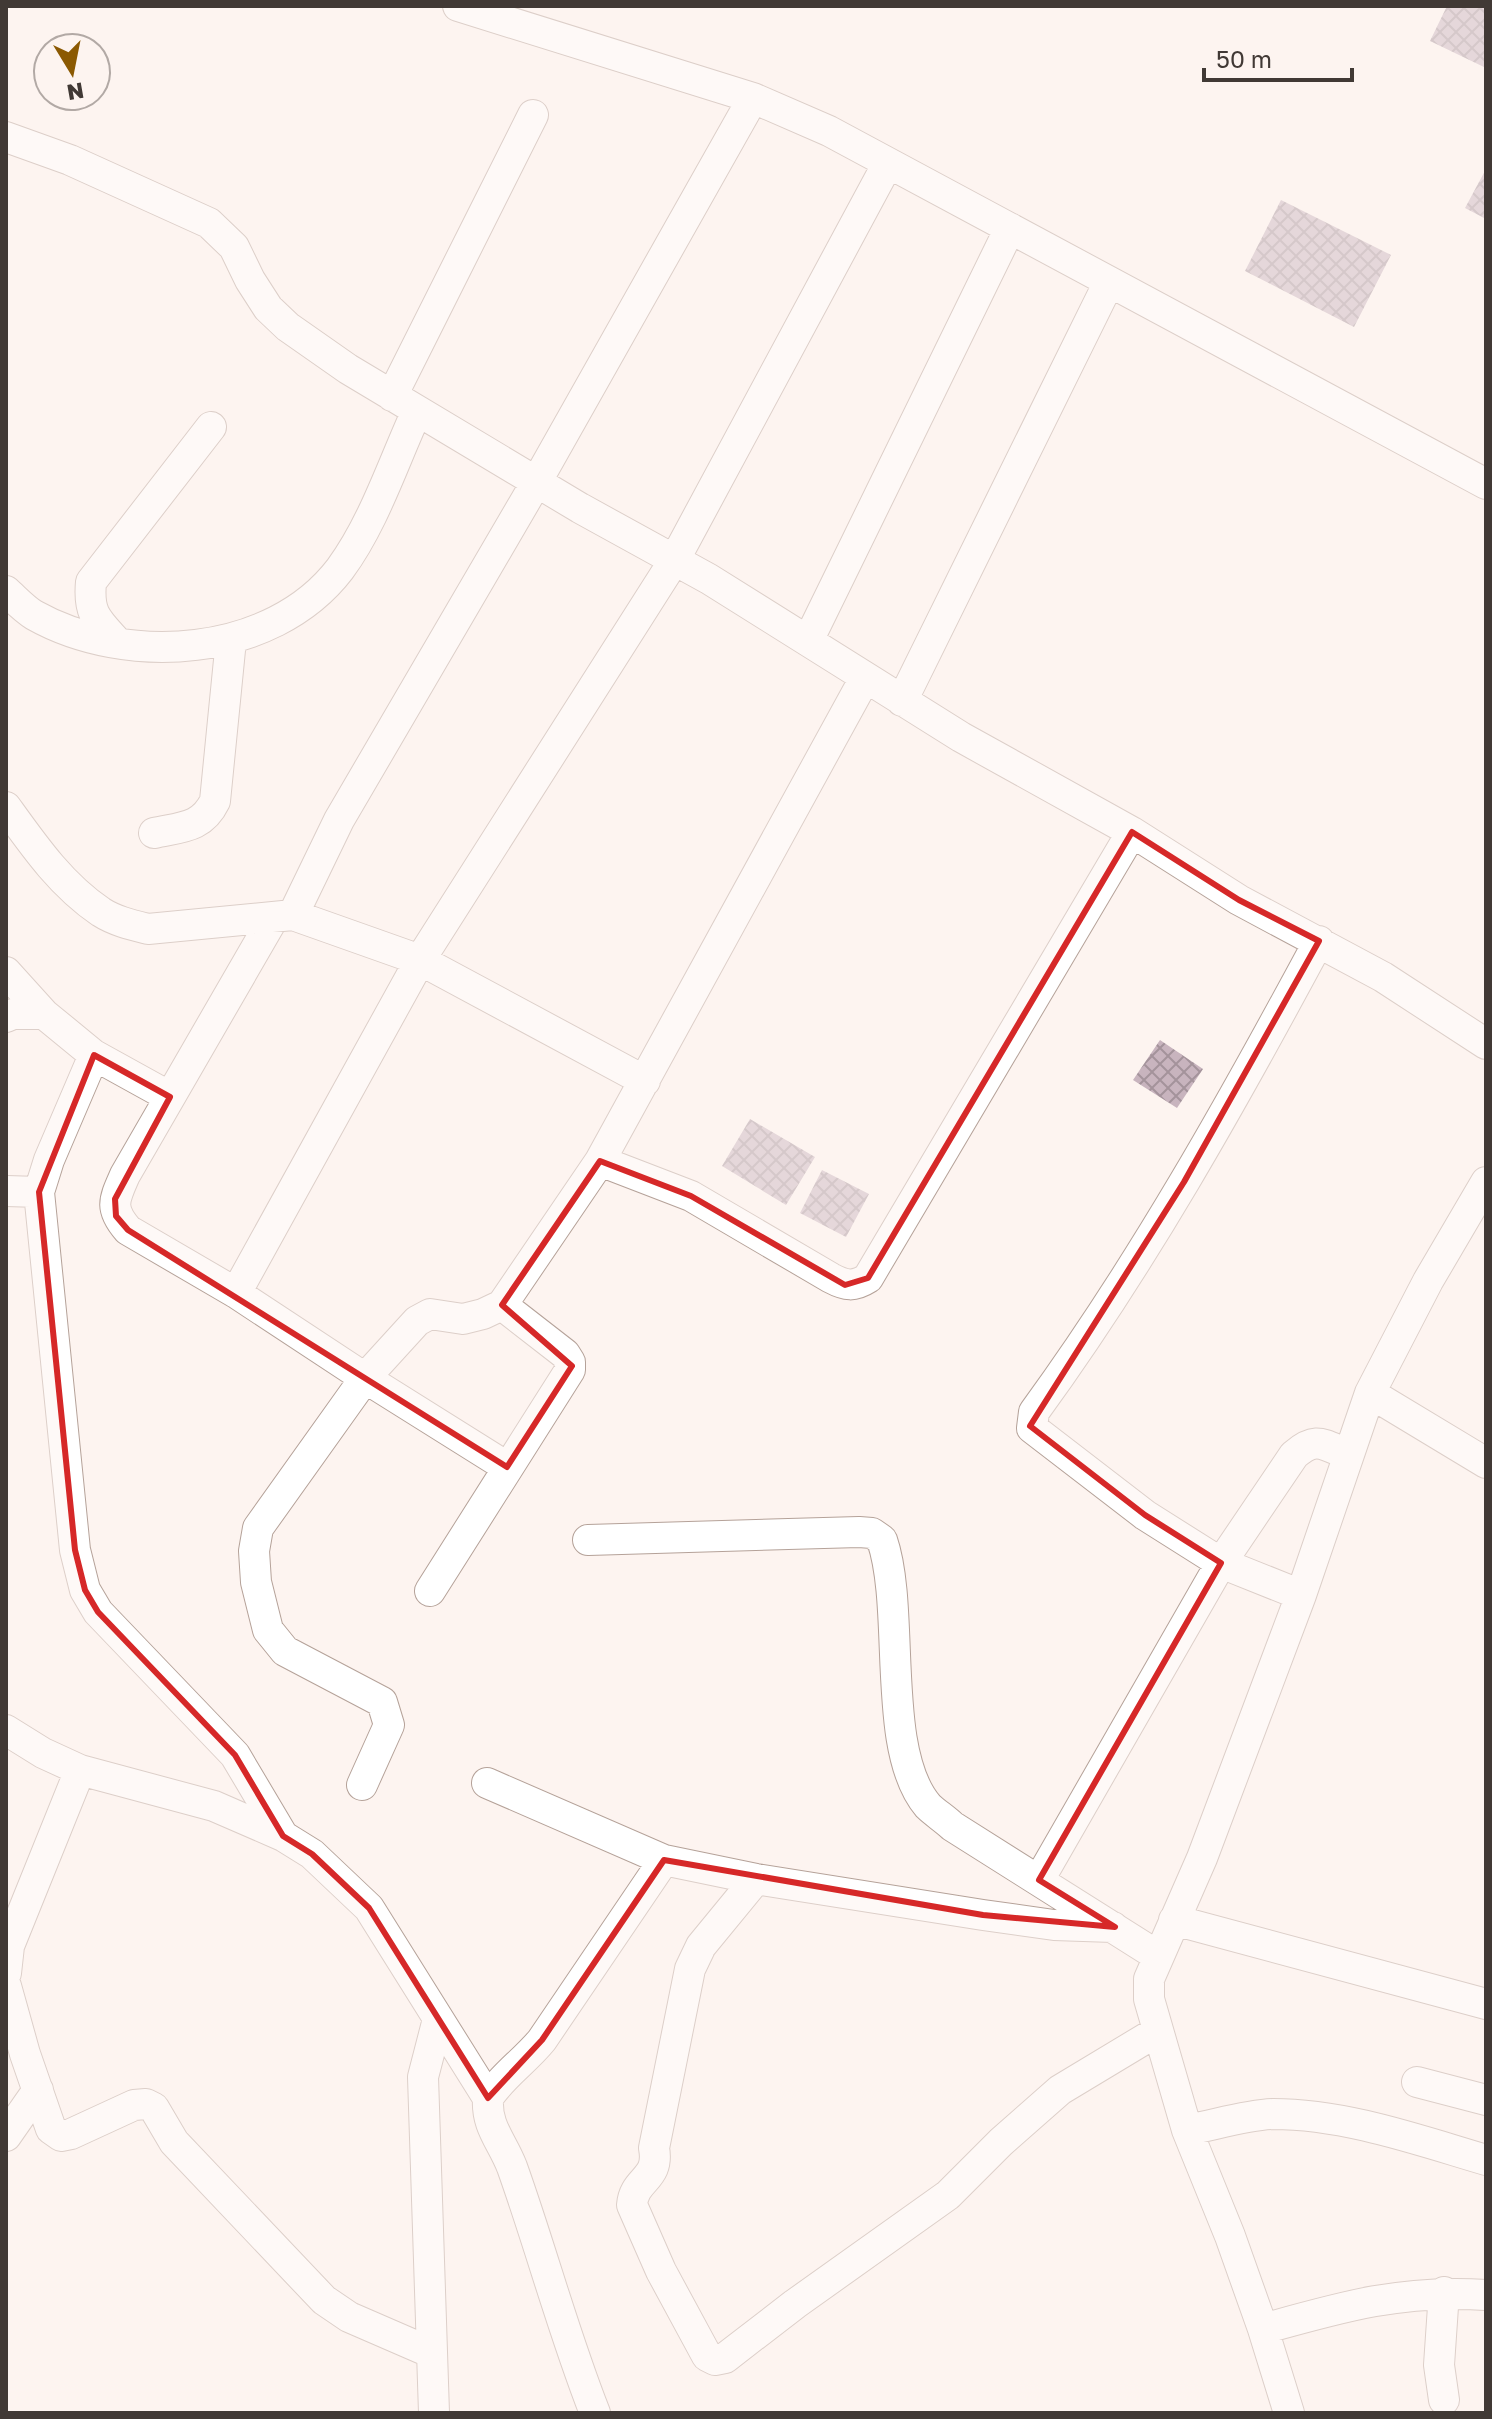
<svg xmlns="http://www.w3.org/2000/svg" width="1492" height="2419" viewBox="0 0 1492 2419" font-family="'Golos Text',sans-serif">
  <defs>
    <pattern id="building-cross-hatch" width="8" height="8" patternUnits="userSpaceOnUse" patternTransform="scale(2)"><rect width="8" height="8" fill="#c8b4be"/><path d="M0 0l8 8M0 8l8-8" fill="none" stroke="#a4939b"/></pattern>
  </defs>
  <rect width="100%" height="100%" fill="#fdf4f0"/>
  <path fill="url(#building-cross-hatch)" d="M1447 6H1486V68L1430 41Z
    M1486 169V219L1465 208Z
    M1281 200 1391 255 1354 327 1245 271Z
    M1160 1040 1203 1069 1177 1108 1133 1080Z
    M750 1119 815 1157 786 1205 722 1166Z
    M822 1170 869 1194 846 1237 800 1213Z"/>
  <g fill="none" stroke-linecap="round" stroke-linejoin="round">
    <g stroke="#b5a299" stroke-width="32">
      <path id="minor" d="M458 6 753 98 829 131 1486 484
        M6 137 70 160 209 223 234 247 250 280 268 308 288 327 348 369 580 508 709 579 961 737 1132 832 1239 900 1383 977 1486 1044
        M392 396 533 115
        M6 591C15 599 24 609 34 615 126 667 272 658 340 569 374 523 393 463 417 411
        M808 641 1010 228
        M117 642C97 620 88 614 91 582L211 427
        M902 701 1109 282
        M6 807C34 846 61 885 101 912 115 921 132 925 148 929L293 915 420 960 645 1081
        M154 833C182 827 202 828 215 801L231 640
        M293 915 339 820 537 481 753 98
        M274 917 125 1175C114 1200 109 1208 128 1230L236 1293 365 1378 507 1467
        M6 972 44 1014 94 1055 170 1097
        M6 1017 13 1014H44
        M94 1055 49 1160 39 1192 75 1550 85 1590 98 1612 235 1755 283 1836 312 1854 369 1908 488 2098C486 2127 502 2141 512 2167 541 2248 563 2332 595 2413
        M600 1161 691 1196 831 1278C846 1286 854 1287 868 1278L1132 832
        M6 1191 39 1192
        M236 1293 420 960 675 559 888 163
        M1370 1393 1486 1463
        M588 1540 859 1532 872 1533 882 1540C906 1610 880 1750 928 1806 935 1813 945 1819 952 1826L1158 1956
        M430 1591 570 1370V1362L565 1354 502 1305
        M1301 1595 1221 1563 1145 1515 1032 1428 1034 1412C1142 1264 1232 1103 1319 941
        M6 1730 43 1753 80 1770 214 1806 283 1836
        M487 1783 664 1860 756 1879 983 1915 1054 1925 1113 1927
        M362 1785 389 1725 382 1702 285 1651 268 1630 256 1582 254 1551 258 1528 365 1378 417 1321 430 1314 463 1319 483 1314 502 1305 600 1161 865 678
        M756 1879 701 1946 690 1969 654 2148C660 2180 634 2178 632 2205L661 2271 707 2356 715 2360 725 2358 795 2304 948 2195 1001 2142 1060 2090 1158 2031
        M1039 1880 1221 1563 1294 1455C1316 1436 1322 1444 1347 1454
        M1174 1920 1486 2004
        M6 1973 9 1946 80 1770
        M6 1986 25 2054 51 2129 61 2136 71 2134 134 2105 146 2104 154 2108 174 2142 324 2300 349 2317 432 2353
        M1417 2082 1486 2100
        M488 2098C502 2076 525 2061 542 2040L664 1860
        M1187 2130C1215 2125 1245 2115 1273 2114 1345 2114 1418 2140 1486 2160
        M6 2136 38 2090
        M1263 2329C1341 2307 1404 2289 1486 2295
        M1444 2400 1439 2365 1444 2292
        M434 2413 423 2077 438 2019
        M1289 2413 1263 2329 1230 2236 1187 2130 1149 1999V1979L1202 1858 1301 1595 1370 1393 1428 1281 1486 1182"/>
    </g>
    <use href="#minor" stroke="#fff" stroke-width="30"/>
  </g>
  <path d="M0 0H1492V2419H0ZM1132 832 1239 900 1319 941 1184 1182 1030 1426 1145 1515 1221 1563 1039 1880 1115 1927 983 1915 664 1860 542 2040 488 2098 369 1908 312 1854 283 1836 235 1755 98 1612 85 1590 75 1550 39 1192 94 1055 170 1097 115 1199 116 1216 128 1230 507 1467 572 1366 502 1305 600 1161 691 1196 845 1285 868 1278Z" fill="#fdf4f0" fill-opacity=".55" fill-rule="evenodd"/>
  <path fill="none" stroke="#d62828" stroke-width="6" stroke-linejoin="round" d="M1132 832 1239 900 1319 941 1184 1182 1030 1426 1145 1515 1221 1563 1039 1880 1115 1927 983 1915 664 1860 542 2040 488 2098 369 1908 312 1854 283 1836 235 1755 98 1612 85 1590 75 1550 39 1192 94 1055 170 1097 115 1199 116 1216 128 1230 507 1467 572 1366 502 1305 600 1161 691 1196 845 1285 868 1278Z"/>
  <rect width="1492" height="2419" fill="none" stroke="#413935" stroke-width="16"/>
  <g transform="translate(72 72) rotate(170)"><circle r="38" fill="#fdf4f0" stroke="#b2a9a5" stroke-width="2"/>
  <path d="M0-6L14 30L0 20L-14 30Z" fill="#8b5902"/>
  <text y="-12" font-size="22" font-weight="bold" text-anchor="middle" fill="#413935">N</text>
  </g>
  <path d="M1204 68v12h148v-12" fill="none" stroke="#413935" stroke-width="4"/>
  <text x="1216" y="68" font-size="24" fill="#413935" stroke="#fdf4f0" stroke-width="6" paint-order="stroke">50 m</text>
</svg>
